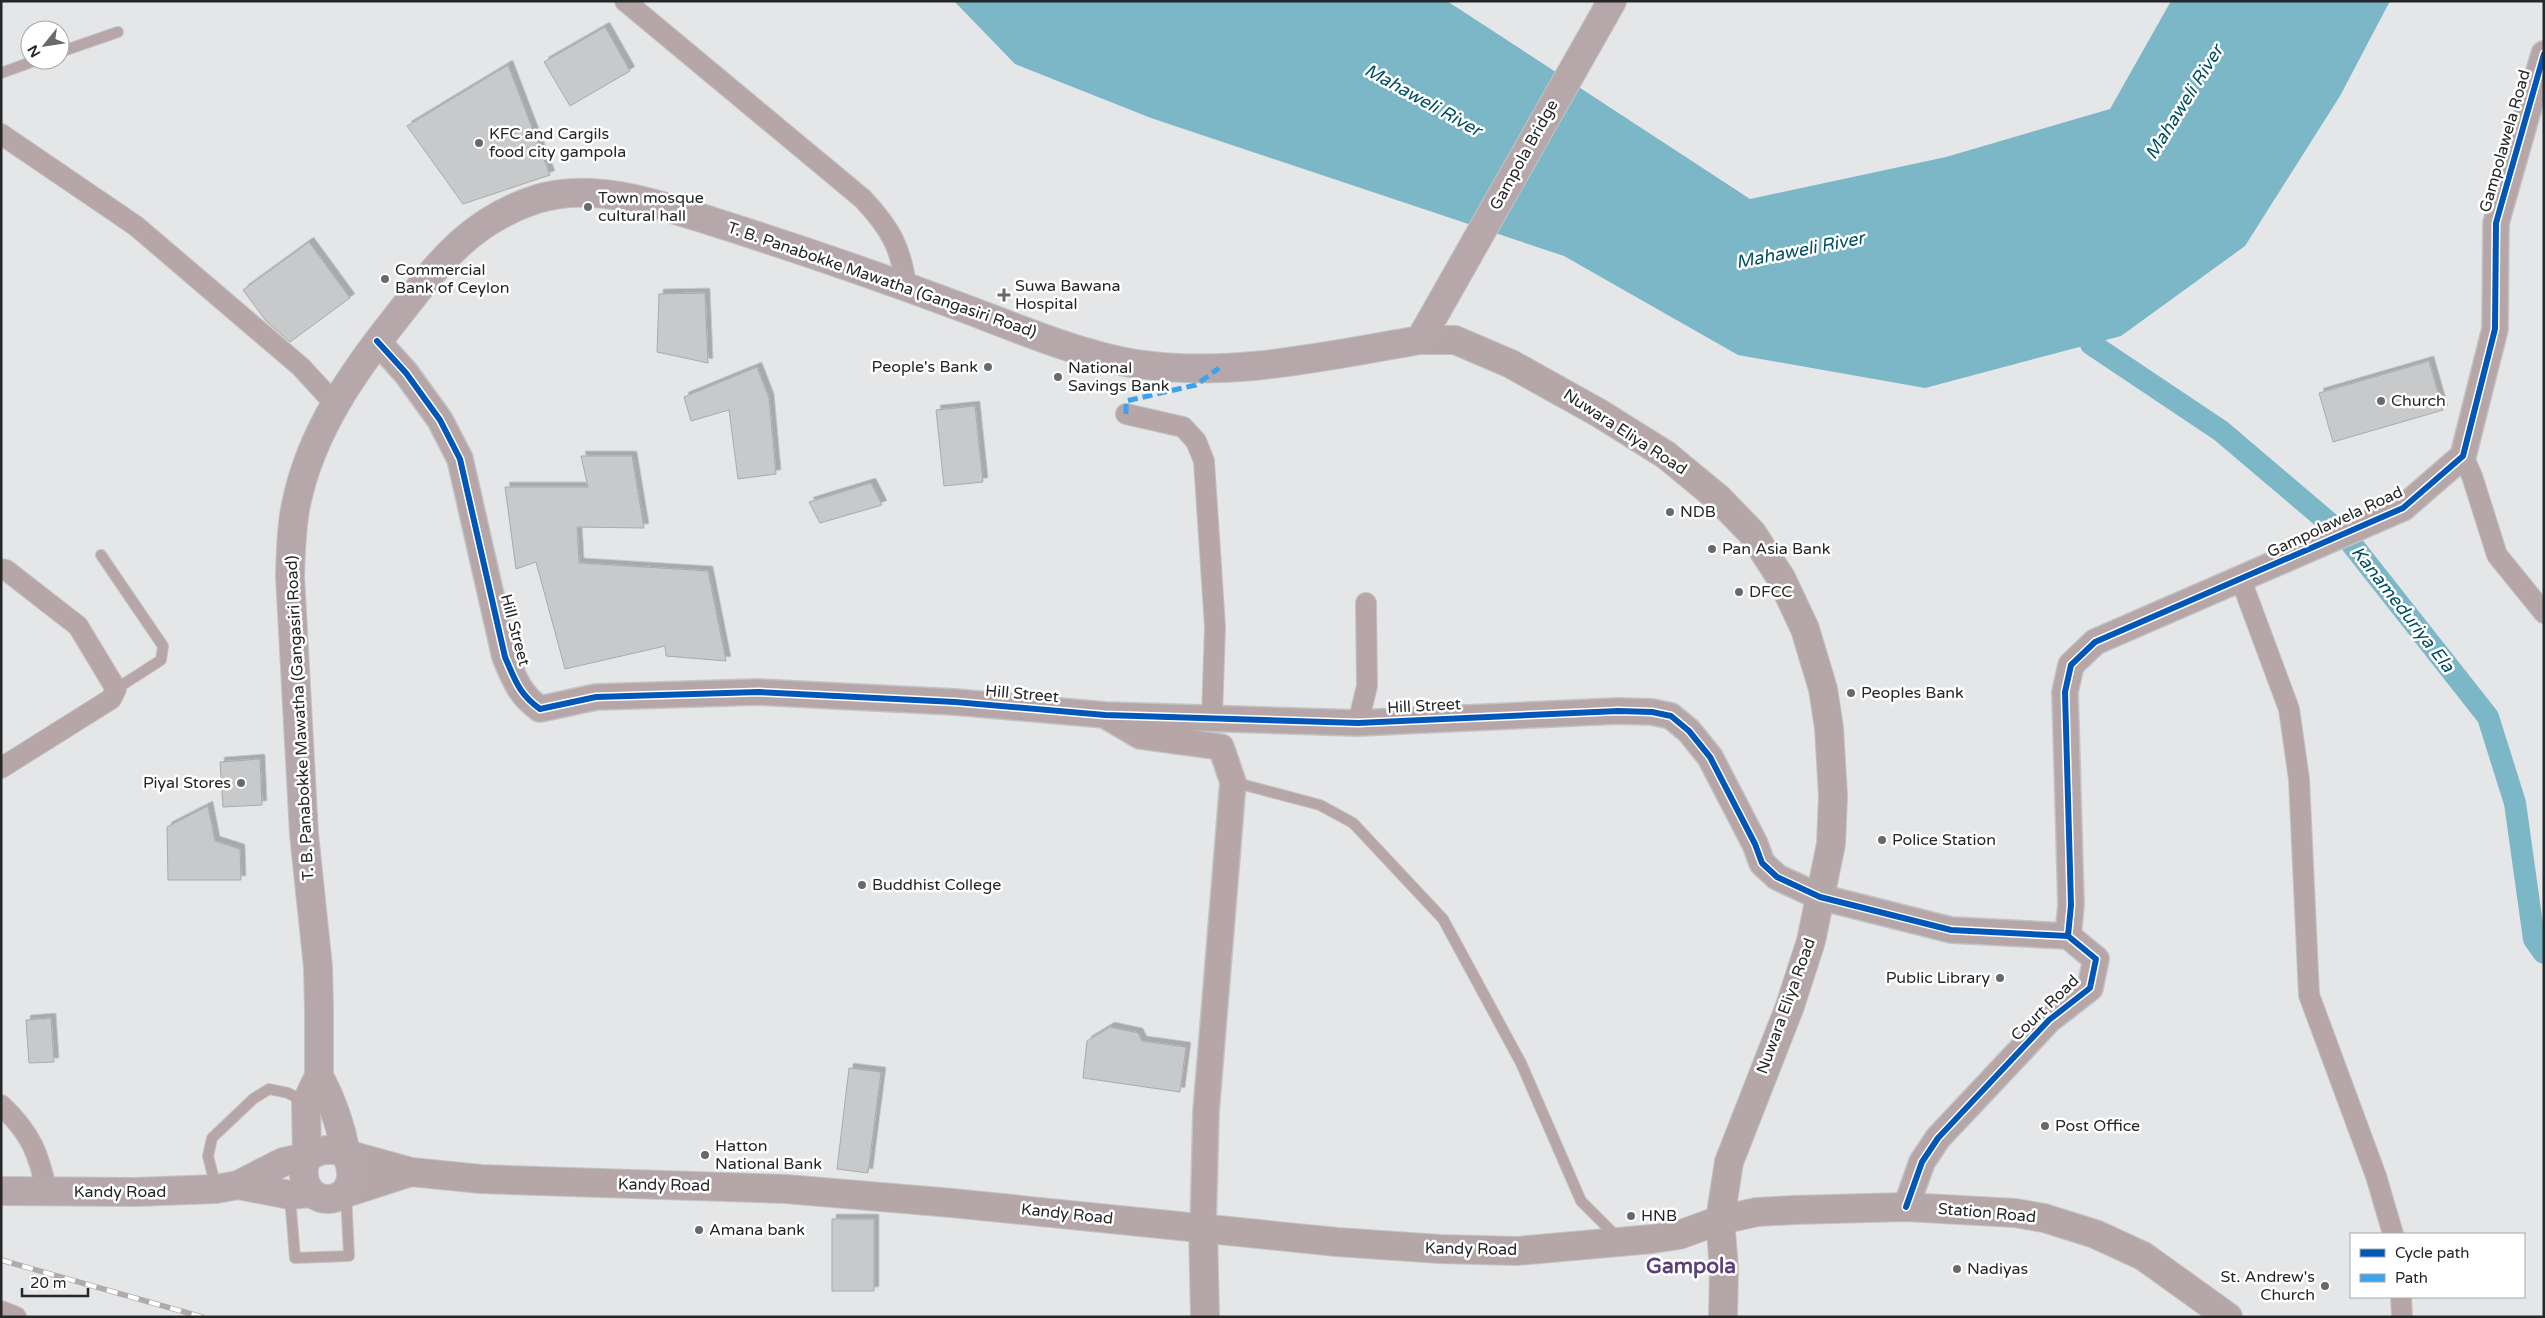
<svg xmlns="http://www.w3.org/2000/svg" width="2545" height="1318" viewBox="0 0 2545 1318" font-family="'Varela Round',sans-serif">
  <defs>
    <filter id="shadow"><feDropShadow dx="4.5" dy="-4.5" stdDeviation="0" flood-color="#0004"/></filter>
  </defs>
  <rect width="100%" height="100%" fill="#e4e6e8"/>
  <path fill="#7cb7c8" d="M954 1H1447L1750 199 1946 157 2110 109 2171 1H2390L2340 96 2245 246 2121 336 1925 388 1738 355 1564 256 1151 118 1015 64Z"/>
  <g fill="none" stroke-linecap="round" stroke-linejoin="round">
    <path stroke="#7cb7c8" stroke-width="22" d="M2091 344 2221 431 2347 538 2488 717 2515 803 2534 939 2544 953"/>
  </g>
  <path fill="#c8c9cb" stroke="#a9aaac" filter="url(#shadow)" d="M605 27 630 71 570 106 544 62Z
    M508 65 550 175 463 204 407 126Z
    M309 242 350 298 290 342 266 321 243 290Z
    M705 293 708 363 657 352 659 294Z
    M2429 361 2443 410 2333 442 2319 393Z
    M757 367 769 398 776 474 738 479 729 410 691 421 684 397Z
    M975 406 983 482 944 486 936 410Z
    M581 456H632L644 528 577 527 579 563 708 571 726 661 666 656 665 646 565 669 536 562 516 569 505 487H588Z
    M871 483 882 505 820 523 809 502Z
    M260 759 262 805 223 807 220 762Z
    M208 806 215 841 240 849 241 880H168L167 827Z
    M51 1018 54 1062 29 1063 26 1020Z
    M1110 1027 1138 1033 1142 1041 1186 1047 1180 1092 1083 1078 1087 1041Z
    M849 1068 881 1072 868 1173 837 1169Z
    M832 1219H874V1291H832Z"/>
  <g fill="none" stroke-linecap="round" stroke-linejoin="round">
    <g stroke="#c2c3c5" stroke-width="12">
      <path id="service" d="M60 52 118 32
        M1 73 37 60
        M101 555 163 646 161 660 116 689
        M1233 782 1320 805 1353 823 1443 919 1521 1063 1581 1201 1619 1239
        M216 1188 208 1156 212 1138 253 1099 269 1089 288 1093 305 1102
        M290 1197 295 1258 349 1256 346 1194"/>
    </g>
    <g stroke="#c2c3c5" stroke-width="22">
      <path id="minor" d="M625 1 863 199C890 228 901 247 906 286
        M1 134 136 226 301 367 335 404
        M1126 414 1183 427 1196 441 1204 461 1215 627 1212 716
        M2463 456 2472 476 2497 555 2544 613
        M1 569 6 570 78 626 116 689 111 699 1 768
        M2241 580 2289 709 2299 779 2309 995 2376 1176 2393 1234
        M1358 723 1367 686 1366 603
        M1 1105C31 1133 39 1154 47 1193
        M2401 1297 2402 1317
        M1 1311 16 1317"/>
    </g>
    <g stroke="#c2c3c5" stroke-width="28">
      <path id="tertiary" d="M377 341 406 373 440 420 460 459 505 657C515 680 519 694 540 709L596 697 759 692 955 702 1105 715 1358 723 1618 711 1652 712 1671 716 1689 731 1710 757 1755 844 1762 863 1777 877 1820 897 1951 930 2068 936 2096 959 2090 988 2049 1020 1938 1138 1922 1162 1906 1207
        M1106 716 1140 736 1221 747 1233 782 1206 1112 1203 1228
        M2068 936 2071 905 2065 692 2071 665 2095 642 2403 508 2463 456 2495 329 2496 223 2544 54"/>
    </g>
    <g stroke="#c2c3c5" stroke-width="30">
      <path id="secondary" d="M1720 1220 1724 1268 1723 1317"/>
    </g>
    <g stroke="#c2c3c5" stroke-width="30">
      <path id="primary" d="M1420 340H1455L1511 364 1599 413 1666 455 1718 498 1752 533 1781 578 1805 629 1823 689 1829 728 1833 796 1831 844 1811 941 1790 1006 1729 1162 1720 1220
        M346 1154 411 1172 481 1179 786 1189 952 1203 1337 1242 1440 1249 1517 1251 1652 1239 1679 1235 1720 1220 1757 1212 1794 1210 1906 1207 2015 1213 2044 1218 2095 1234 2143 1256 2228 1317
        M346 1193 411 1172
        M1203 1228 1205 1317"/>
    </g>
    <g stroke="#c2c3c5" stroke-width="30">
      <path id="trunk" d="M319 1076C333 1102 341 1125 346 1154
        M326 1150H336L346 1154C370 1207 300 1215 304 1168 305 1156 314 1152 326 1150Z
        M238 1185 290 1195 310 1193
        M1 1191 135 1192 216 1189 238 1185 283 1162 307 1157 306 1103 319 1076V1008L318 967 304 834 290 576C291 551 291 525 297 500 312 431 353 372 396 318 438 264 469 221 537 199 594 181 660 205 714 222 796 248 878 276 958 306 1012 326 1081 356 1137 364 1232 378 1326 356 1420 340L1612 1"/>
    </g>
    <use href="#service" stroke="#b6a6a7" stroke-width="10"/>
    <use href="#minor" stroke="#b6a6a7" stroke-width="20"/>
    <use href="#tertiary" stroke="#b6a6a7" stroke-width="25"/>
    <use href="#secondary" stroke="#b4a5a6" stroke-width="28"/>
    <use href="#primary" stroke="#b5a7a8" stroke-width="28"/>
    <use href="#trunk" stroke="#b6a8aa" stroke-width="28"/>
    <g stroke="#b1aaab" stroke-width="5.5">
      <path id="rail" d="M1 1260 202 1317"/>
    </g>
    <use href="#rail" stroke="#fff" stroke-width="4" stroke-dasharray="11" stroke-linecap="butt"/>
    <path stroke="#3ea2eb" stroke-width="5" stroke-dasharray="10 5" stroke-linecap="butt" d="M1126 414V401L1196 385 1219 368"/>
    <g stroke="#fff" stroke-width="9">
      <path id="cycleway" d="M377 341 406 373 440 420 460 459 505 657C515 680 519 694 540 709L596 697 759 692 955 702 1105 715 1358 723 1618 711 1652 712 1671 716 1689 731 1710 757 1755 844 1762 863 1777 877 1820 897 1951 930 2068 936 2096 959 2090 988 2049 1020 1938 1138 1922 1162 1906 1207
        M2068 936 2071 905 2065 692 2071 665 2095 642 2403 508 2463 456 2495 329 2496 223 2544 54"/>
    </g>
    <use href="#cycleway" stroke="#0057b8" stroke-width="6"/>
  </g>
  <g fill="#68696b" stroke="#fff" stroke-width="2">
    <circle cx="479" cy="143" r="5"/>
    <circle cx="588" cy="207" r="5"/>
    <circle cx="385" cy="279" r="5"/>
    <path d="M1001.5 287.5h5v5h5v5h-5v5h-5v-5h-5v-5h5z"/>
    <circle cx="988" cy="367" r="5"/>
    <circle cx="1058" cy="377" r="5"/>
    <circle cx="2381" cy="401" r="5"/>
    <circle cx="1670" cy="512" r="5"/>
    <circle cx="1712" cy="549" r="5"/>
    <circle cx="1739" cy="592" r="5"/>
    <circle cx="1851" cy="693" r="5"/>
    <circle cx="241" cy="783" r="5"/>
    <circle cx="1882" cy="840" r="5"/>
    <circle cx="862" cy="885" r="5"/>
    <circle cx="2000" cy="978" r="5"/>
    <circle cx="2045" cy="1126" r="5"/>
    <circle cx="705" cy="1155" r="5"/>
    <circle cx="1631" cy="1216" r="5"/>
    <circle cx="699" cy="1230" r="5"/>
    <circle cx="1957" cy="1269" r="5"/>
    <circle cx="2325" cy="1286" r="5"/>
  </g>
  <g text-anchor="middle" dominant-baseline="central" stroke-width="5" stroke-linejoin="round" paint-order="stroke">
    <g font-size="16" fill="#252628" stroke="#fff" text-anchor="start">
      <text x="489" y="134">KFC and Cargils<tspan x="489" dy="18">food city gampola</tspan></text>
      <text x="598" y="198">Town mosque<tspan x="598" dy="18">cultural hall</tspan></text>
      <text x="395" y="270">Commercial<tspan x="395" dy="18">Bank of Ceylon</tspan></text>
      <text x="1015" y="286">Suwa Bawana<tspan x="1015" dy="18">Hospital</tspan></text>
      <text x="978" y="367" text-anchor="end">People's Bank</text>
      <text x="1068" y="368">National<tspan x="1068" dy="18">Savings Bank</tspan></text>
      <text x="2391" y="401">Church</text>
      <text x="1680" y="512">NDB</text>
      <text x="1722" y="549">Pan Asia Bank</text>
      <text x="1749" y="592">DFCC</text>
      <text x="1861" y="693">Peoples Bank</text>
      <text x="231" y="783" text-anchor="end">Piyal Stores</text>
      <text x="1892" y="840">Police Station</text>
      <text x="872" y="885">Buddhist College</text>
      <text x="1990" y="978" text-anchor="end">Public Library</text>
      <text x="2055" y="1126">Post Office</text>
      <text x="715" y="1146">Hatton<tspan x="715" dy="18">National Bank</tspan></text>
      <text x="1641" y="1216">HNB</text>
      <text x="709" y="1230">Amana bank</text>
      <text x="1967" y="1269">Nadiyas</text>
      <text x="2315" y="1277" text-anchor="end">St. Andrew's<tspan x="2315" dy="18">Church</tspan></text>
    </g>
    <g font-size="16" fill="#252628" stroke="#fff">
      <text transform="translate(2505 141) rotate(-74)">Gampolawela Road</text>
      <text transform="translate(1524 155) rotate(-61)">Gampola Bridge</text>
      <text transform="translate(882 280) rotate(19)">T. B. Panabokke Mawatha (Gangasiri Road)</text>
      <text transform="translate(1625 432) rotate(33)">Nuwara Eliya Road</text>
      <text transform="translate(2335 522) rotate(-25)">Gampolawela Road</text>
      <text transform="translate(515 630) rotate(75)">Hill Street</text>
      <text transform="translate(1022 694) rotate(5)">Hill Street</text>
      <text transform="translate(1424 706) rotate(-3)">Hill Street</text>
      <text transform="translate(300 718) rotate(-93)">T. B. Panabokke Mawatha (Gangasiri Road)</text>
      <text transform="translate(1786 1006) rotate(-70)">Nuwara Eliya Road</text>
      <text transform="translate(2045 1008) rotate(-44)">Court Road</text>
      <text transform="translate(664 1185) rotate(1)">Kandy Road</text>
      <text x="120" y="1192">Kandy Road</text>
      <text transform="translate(1987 1213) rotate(5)">Station Road</text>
      <text transform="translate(1067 1214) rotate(6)">Kandy Road</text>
      <text transform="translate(1471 1249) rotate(1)">Kandy Road</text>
    </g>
    <g font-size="18" font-style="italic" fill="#024f5f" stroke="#fff">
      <text transform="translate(1423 100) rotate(29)">Mahaweli River</text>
      <text transform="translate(2184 102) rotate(-58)">Mahaweli River</text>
      <text transform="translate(1800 250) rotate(-11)">Mahaweli River</text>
      <text transform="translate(2403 609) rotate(52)">Kanameduriya Ela</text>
    </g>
    <g font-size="21" font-weight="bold" fill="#5a3f7b" stroke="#fff">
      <text x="1691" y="1266">Gampola</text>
    </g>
  </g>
  <rect width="2545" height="1318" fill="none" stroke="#252628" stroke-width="5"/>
  <rect x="2350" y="1233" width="175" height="65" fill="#ffffff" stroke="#a8a8a9"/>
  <rect x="2360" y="1249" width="25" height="8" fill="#0057b8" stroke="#a8a8a9"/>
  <text x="2395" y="1258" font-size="15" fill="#252628">Cycle path</text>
  <rect x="2360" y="1274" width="25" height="8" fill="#3ea2eb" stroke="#a8a8a9"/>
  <text x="2395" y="1283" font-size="15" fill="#252628">Path</text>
  <g transform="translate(45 45) rotate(240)"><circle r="24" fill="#ffffff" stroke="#a8a8a9"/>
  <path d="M0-4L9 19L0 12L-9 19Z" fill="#68696b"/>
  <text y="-8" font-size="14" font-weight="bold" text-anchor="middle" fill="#252628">N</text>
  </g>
  <path d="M22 1288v8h66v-8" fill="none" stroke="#252628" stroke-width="2.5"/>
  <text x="30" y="1288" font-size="15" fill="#252628" stroke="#ffffff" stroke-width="4" paint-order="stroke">20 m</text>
</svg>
